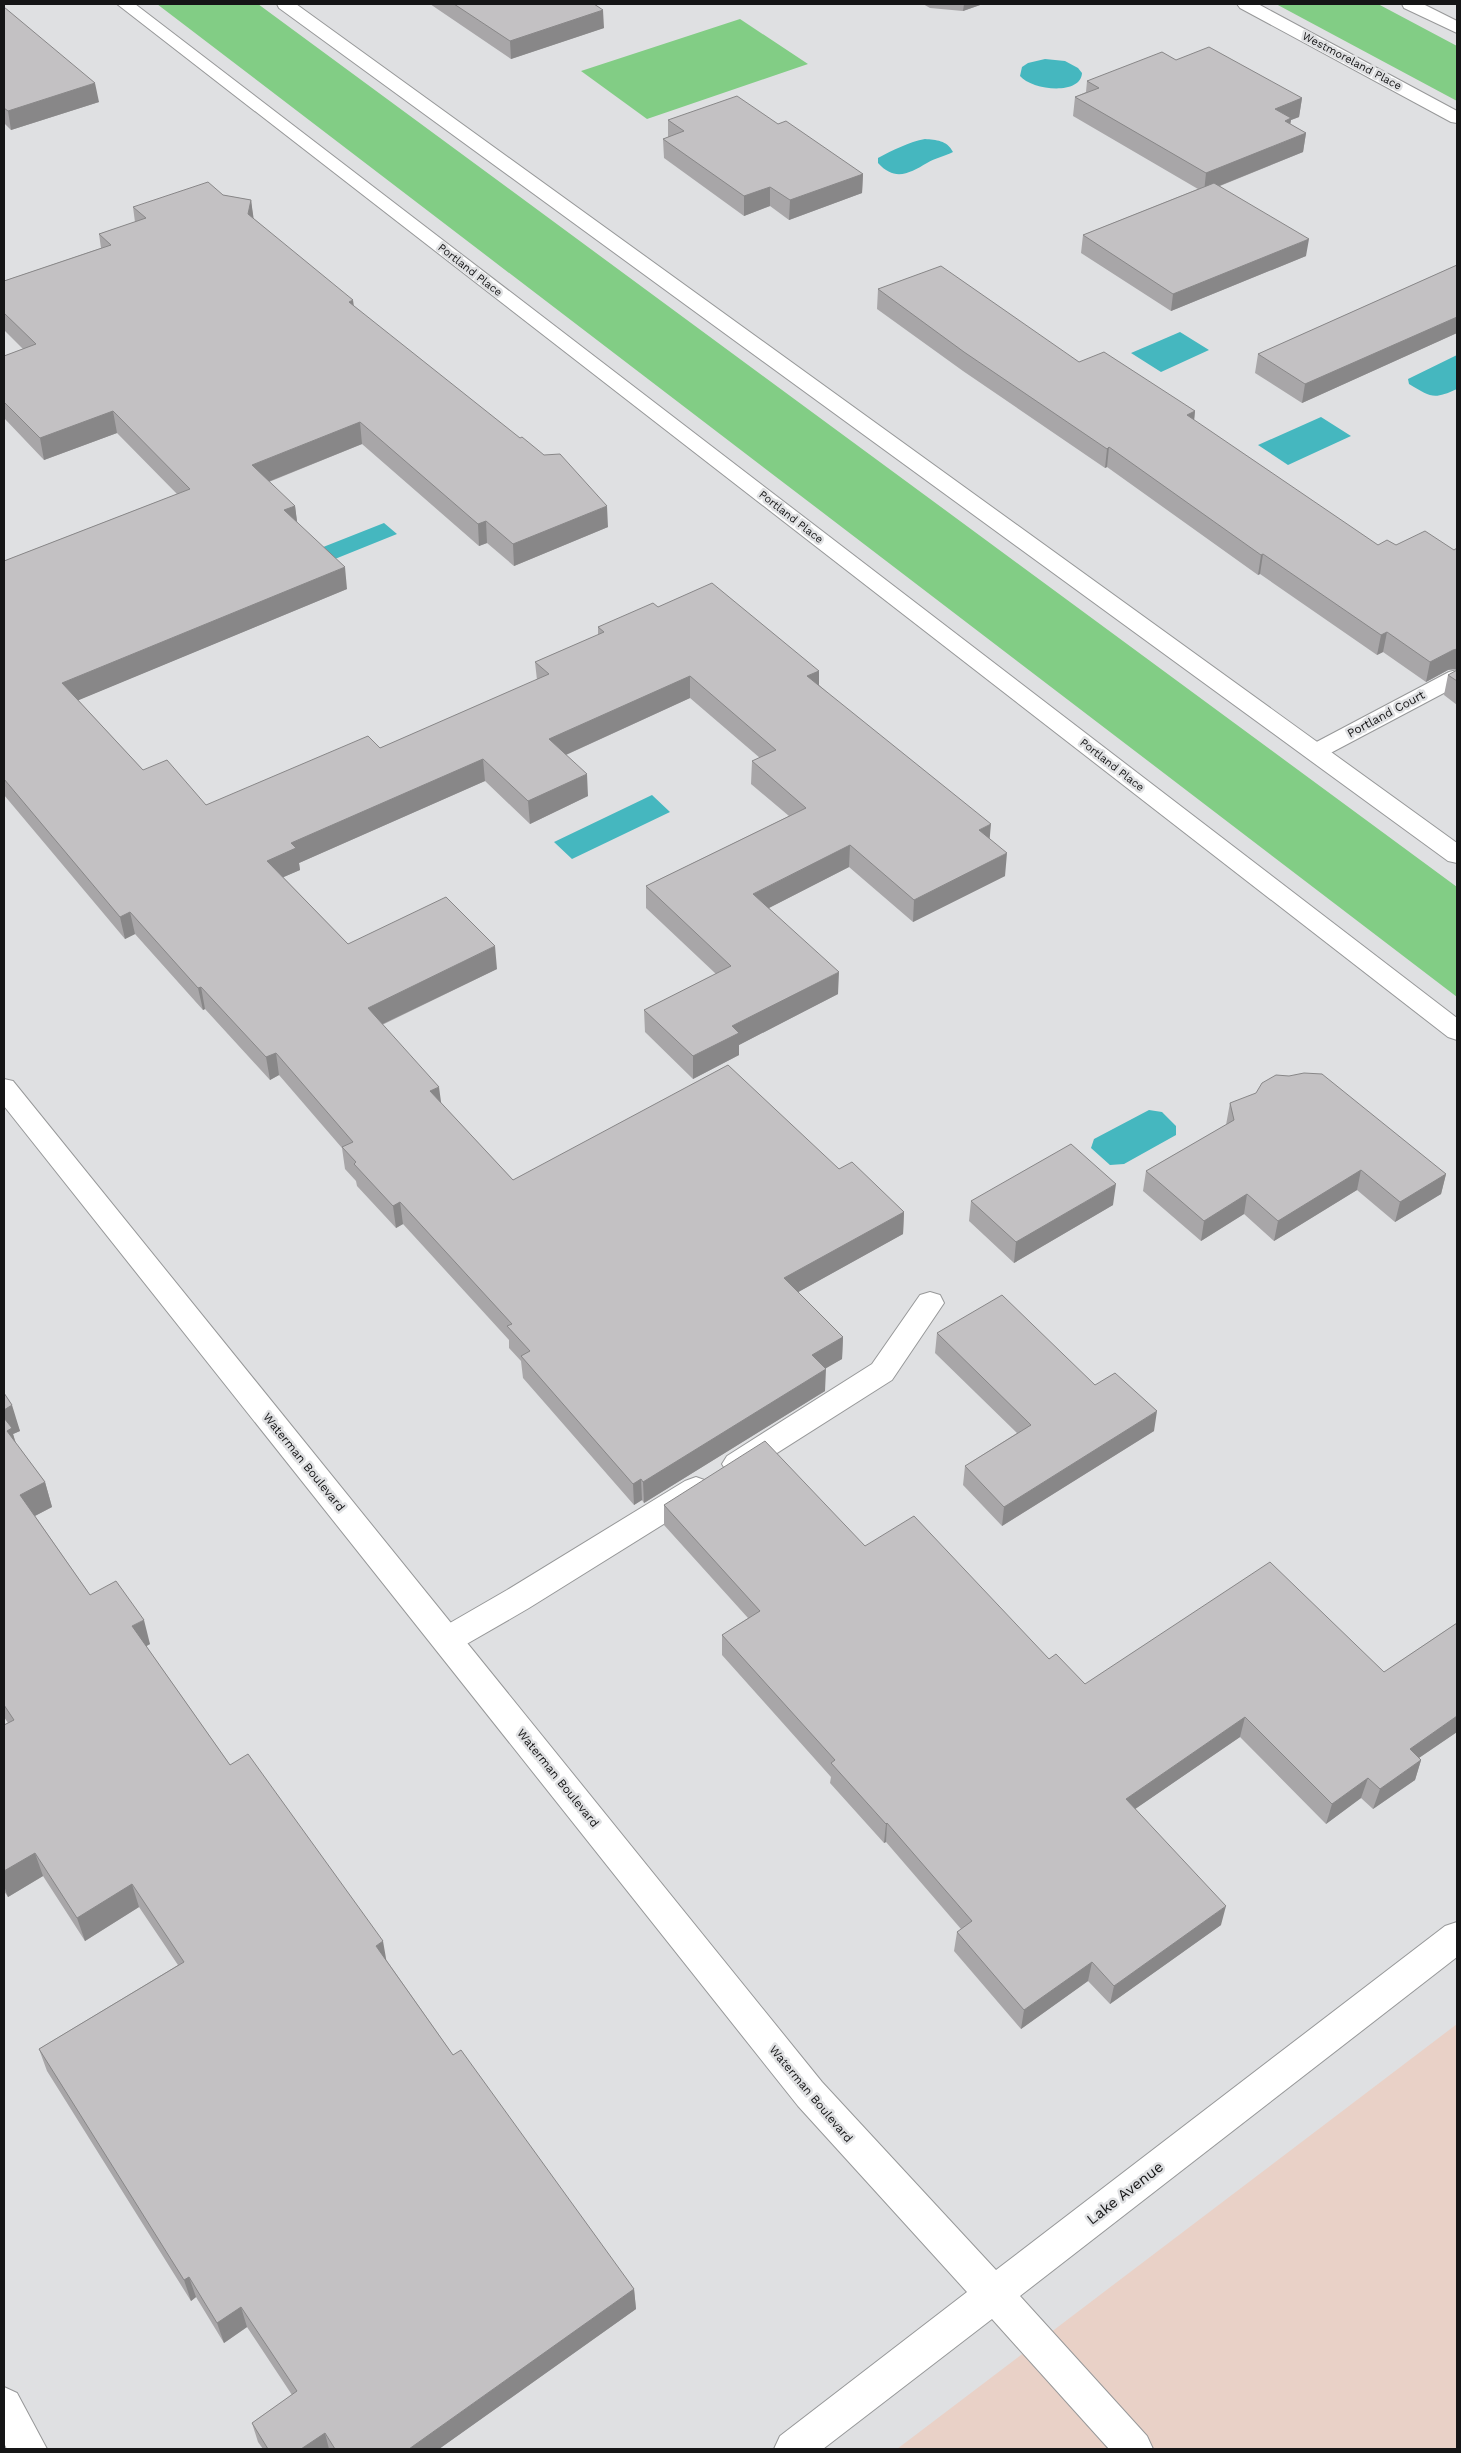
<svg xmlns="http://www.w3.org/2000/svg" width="1461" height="2453" viewBox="0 0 1461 2453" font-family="'Work Sans',sans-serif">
  <rect width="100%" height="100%" fill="#dfe0e2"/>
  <path fill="#e9d1c7" d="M1457 2024V2449H897Z"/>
  <path fill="#82cd85" d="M157 4H258L1457 887V997Z
    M1276 4H1378L1457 46V101Z
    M740 19 808 64 647 119 581 71Z"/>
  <path fill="#45b7bf" d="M1045 59 1065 61 1078 68 1082 73C1081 96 1031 90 1020 76L1022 67 1028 63Z
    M925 139C936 140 947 140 953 152 945 156 935 158 927 163 910 173 895 182 878 163V158C893 150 909 142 925 139Z
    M1180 332 1209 350 1161 372 1131 353Z
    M1457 355V389C1433 400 1431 397 1409 384L1408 379Z
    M1321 417 1351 436 1288 465 1258 445Z
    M384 523 397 534 320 565 308 553Z
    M652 795 670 812 572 859 554 842Z
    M1149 1110 1162 1112 1176 1126V1135L1124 1164 1110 1165 1091 1148 1094 1139Z"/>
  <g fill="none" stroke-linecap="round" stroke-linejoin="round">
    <g stroke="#979899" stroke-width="2">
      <path id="lane" d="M1457 670V686L1323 757 1315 759 1307 757 1303 752 1307 747 1449 672Z
        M930 1292 940 1295 944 1303 892 1380 747 1472 737 1476 727 1472 722 1464 727 1456 872 1364 920 1295Z
        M696 1477 707 1481 711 1489 707 1497 529 1608 458 1649 447 1653 436 1649 432 1640 436 1631 507 1590 685 1481Z
        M4 2387 17 2393 47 2449H7L4 2443Z"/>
    </g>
    <g stroke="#979899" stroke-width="2">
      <path id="street" d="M117 4H135L1457 1018V1040L1448 1037Z
        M277 4H296L1457 843V863L1448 861 279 8Z
        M1237 4H1258L1457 111V123L1451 122 1240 8Z
        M1402 4H1423L1457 21V33L1404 8Z
        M4 1079 13 1081 822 2082 996 2270 1445 1926 1457 1922V1957L1020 2296 1147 2436 1153 2449H1109L992 2319 823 2449H774L780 2436 967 2292 798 2106 4 1106Z"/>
    </g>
    <use href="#lane" fill="#fff" fill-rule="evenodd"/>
    <use href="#street" fill="#fff" fill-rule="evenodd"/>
  </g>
  <path fill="#a8a6a8" d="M430 4H594L604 28 511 59Z
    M923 4H983L963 11 930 8Z
    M4 7 99 102 11 130 4 123Z
    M1176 60 1302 98 1299 117 1291 120 1290 124 1306 133 1303 152 1220 186 1306 256 1171 311 1081 253 1083 235 1198 189 1073 116 1075 97 1086 92 1087 81Z
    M668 120 778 124 863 174 862 193 789 220 770 206 744 216 664 158 663 139 668 137Z
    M223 195 251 200 253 218 608 527 514 566 487 543 479 546 362 444 269 482 295 506 297 523 347 589 78 700 143 770 206 805 380 748 537 680 535 662 598 635V627L658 607 819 671V685L990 839 1005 876 913 922 849 867 769 908 838 994 739 1045V1055L693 1079 645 1032 644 1010 716 974 646 908V886L789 816 751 784 752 761 760 758 690 698 566 755 588 796 530 824 485 781 299 863 300 870 283 877 348 944 497 969 382 1025 441 1103 513 1180 839 1169 904 1212 903 1234 798 1292 843 1337 842 1359 825 1368V1391L644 1503 642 1500 634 1505 523 1378 521 1361 509 1348V1340L403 1224 396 1228 357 1186 356 1181 345 1169 342 1148 279 1075 270 1080 205 1009 203 1010 135 934 125 939 4 795V561L177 494 117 433 44 460 4 418V356L23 349 4 330V281L101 248 99 234 135 222 133 207Z
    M1457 265V333L1302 403 1255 373 1258 354Z
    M878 289 1079 362 1195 411 1194 420 1448 670 1426 682 1383 652 1377 655 1260 574 1258 575 1107 467 1105 468 963 371 877 309Z
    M1457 670V705L1444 695 1448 675Z
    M1230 1103 1446 1174 1441 1194 1395 1222 1357 1190 1274 1241 1244 1214 1201 1241 1143 1191 1146 1171 1226 1125Z
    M971 1201 1113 1205 1014 1263 969 1221Z
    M937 1333 1095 1385 1154 1431 1002 1526 963 1485 965 1466 1017 1433 935 1353Z
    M4 1393 20 1431 13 1434 15 1442 45 1482 52 1507 35 1516 90 1595 150 1644 146 1646 230 1765 387 1961 453 2055 634 2289 636 2309 439 2449H263L258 2442 252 2423 292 2395 247 2327 224 2343 196 2297 191 2301 47 2071 39 2049 178 1965 139 1907 85 1941 43 1876 8 1897 4 1891V1725L8 1723 4 1717Z
    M664 1505 865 1546 1049 1659 1085 1684 1384 1672 1457 1623V1732L1419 1758 1421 1760 1415 1780 1373 1809 1361 1798 1326 1824 1240 1737 1135 1809 1221 1925 1110 2004 1088 1981 1021 2029 954 1951 957 1932 961 1929 886 1842 884 1843 830 1783 831 1777 722 1655V1635L748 1618 664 1525Z"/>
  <path fill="#888788" d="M964 4H983L963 11Z
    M603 10 604 28 511 59 510 41Z
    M95 83 99 102 11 130 8 111Z
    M1302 98 1299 117 1291 120 1288 137 1275 109Z
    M1306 133 1303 152 1204 192 1206 173Z
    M863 174 862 193 789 220 790 200Z
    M770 187V206L744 216V196Z
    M251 200 254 221 248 214Z
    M1309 239 1306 256 1171 311 1173 294Z
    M353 300 356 321 349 302Z
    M1457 317V333L1302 403 1305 384Z
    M113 411 117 433 44 460 40 438Z
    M1195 411 1193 431 1187 415Z
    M360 422 362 444 255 487 252 465Z
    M1109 447 1107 467 1105 468 1107 449Z
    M295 506 298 528 284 510Z
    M607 506 608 527 514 566 513 544Z
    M486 521 487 543 479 546 478 524Z
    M1263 554 1260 574 1258 575 1261 555Z
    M345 567 347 589 67 705 62 683Z
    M1387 632 1383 652 1377 655 1381 635Z
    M1457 649V669L1448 670 1426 682 1430 662 1453 650Z
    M819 671V693L807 676Z
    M690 676V698L550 762 549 739Z
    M483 759 485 781 299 863 300 870 270 883 267 861 291 843Z
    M587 774 588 796 530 824 528 801Z
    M991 824 989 846 979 830Z
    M850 845 849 867 753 916V894Z
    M1007 853 1005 876 913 922 914 900Z
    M130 912 135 934 125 939 120 917Z
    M495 946 497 969 370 1030 368 1008Z
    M839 972 838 994 739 1045V1055L693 1079V1056L732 1026Z
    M201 987 205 1009 203 1010 198 988Z
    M276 1053 279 1075 270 1080 266 1057Z
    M439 1087 442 1109 430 1091Z
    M1361 1170 1357 1190 1274 1241 1278 1221Z
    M1446 1174 1441 1194 1395 1222 1400 1202Z
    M1116 1184 1113 1205 1014 1263 1016 1242Z
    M1247 1194 1244 1214 1201 1241 1204 1221Z
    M400 1202 403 1224 396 1228 393 1206Z
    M904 1212 903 1234 784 1300V1278Z
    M843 1337 842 1359 811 1377 812 1355Z
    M826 1369 825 1391 644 1503 643 1482Z
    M12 1405 20 1431 13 1434 19 1453 4 1426V1410Z
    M1157 1411 1154 1431 1002 1526 1004 1507Z
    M641 1479 642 1500 634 1505 633 1484Z
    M45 1482 52 1507 27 1520 20 1495Z
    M144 1620 150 1644 138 1651 132 1626Z
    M1457 1716V1732L1404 1768 1410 1749Z
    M1245 1717 1240 1737 1122 1818 1126 1799Z
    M1421 1760 1415 1780 1373 1809 1380 1789Z
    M1368 1778 1361 1798 1326 1824 1332 1804Z
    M887 1823 886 1842 884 1843 886 1824Z
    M35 1853 43 1876 8 1897 4 1886V1871Z
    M132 1884 139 1907 85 1941 77 1918Z
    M1226 1906 1221 1925 1110 2004 1114 1986Z
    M383 1941 387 1964 376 1946Z
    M1092 1962 1088 1981 1021 2029 1024 2010Z
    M189 2277 196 2297 191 2301 184 2280Z
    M634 2289 636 2309 439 2449H409Z
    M241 2307 247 2327 224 2343 217 2323Z
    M325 2433 329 2449H301Z"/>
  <path fill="#c3c1c3" stroke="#888788" d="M454 4H594L603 10 510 41Z
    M4 7 95 83 8 111 4 108Z
    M1209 47 1302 98 1275 109 1291 118 1285 121 1306 133 1206 173 1075 97 1099 88 1087 81 1162 52 1176 60Z
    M737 96 778 124 786 121 863 174 790 200 770 187 744 196 663 139 684 131 668 120Z
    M208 182 223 195 251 200 248 214 353 300 349 302 520 438 522 437 544 455 560 454 607 506 513 544 486 521 478 524 360 422 252 465 295 506 284 510 345 567 62 683 143 770 167 760 206 805 368 736 380 748 549 674 535 662 604 632 598 627 653 603 658 607 712 583 819 671 807 676 991 824 979 830 1007 853 914 900 850 845 753 894 839 972 732 1026 739 1033 693 1056 644 1010 731 966 646 886 806 808 752 761 776 750 690 676 549 739 587 774 528 801 483 759 291 843 296 848 267 861 348 944 446 897 495 946 368 1008 439 1087 430 1091 513 1180 728 1065 839 1169 852 1162 904 1212 784 1278 843 1337 812 1355 826 1369 643 1482 641 1479 633 1484 521 1356 530 1351 507 1326 512 1324 400 1202 393 1206 354 1164 356 1162 342 1147 353 1142 276 1053 266 1057 201 987 198 988 130 912 120 917 4 779V561L190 489 113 411 40 438 4 402V356L36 344 4 313V281L111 245 99 234 146 218 133 207Z
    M1214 183 1309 239 1173 294 1083 235Z
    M1457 265V317L1305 384 1258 354Z
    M941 266 1079 362 1104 352 1195 411 1187 415 1378 545 1387 540 1396 545 1425 531 1454 550 1457 548V649L1453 650 1430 662 1387 632 1381 635 1263 554 1261 555 1109 447 1107 449 964 352 878 289Z
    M1457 670V681L1448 675Z
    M1304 1073 1322 1074 1446 1174 1400 1202 1361 1170 1278 1221 1247 1194 1204 1221 1146 1171 1234 1120 1230 1103 1256 1093 1262 1083 1276 1075 1289 1076Z
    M1071 1144 1116 1184 1016 1242 971 1201Z
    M1002 1295 1095 1385 1115 1373 1157 1411 1004 1507 965 1466 1031 1425 937 1333Z
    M4 1393 12 1405 4 1410Z
    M4 1418 12 1428 7 1431 45 1482 20 1495 90 1595 116 1581 144 1620 132 1626 230 1765 248 1754 383 1941 376 1946 453 2055 461 2050 634 2289 409 2449H335L325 2433 301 2449H268L252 2423 297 2391 241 2307 217 2323 189 2277 184 2280 39 2049 184 1962 132 1884 77 1918 35 1853 4 1871V1725L14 1720 4 1705Z
    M765 1441 865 1546 914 1516 1049 1659 1056 1654 1085 1684 1270 1562 1384 1672 1457 1623V1716L1410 1749 1421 1760 1380 1789 1368 1778 1332 1804 1245 1717 1126 1799 1226 1906 1114 1986 1092 1962 1024 2010 957 1932 972 1921 887 1823 886 1824 831 1763 835 1760 722 1635 760 1611 664 1505Z"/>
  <g text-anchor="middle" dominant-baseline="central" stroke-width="5" stroke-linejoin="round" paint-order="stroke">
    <g font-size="11" fill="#151516" stroke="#dfe0e2">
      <text transform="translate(1352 61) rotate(28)">Westmoreland Place</text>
      <text transform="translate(470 270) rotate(38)">Portland Place</text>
      <text transform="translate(791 517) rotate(38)">Portland Place</text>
      <text transform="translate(1112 765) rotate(38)">Portland Place</text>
    </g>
    <g font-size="12" fill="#151516" stroke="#dfe0e2">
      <text transform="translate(1386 714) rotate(-28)">Portland Court</text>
      <text transform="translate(304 1462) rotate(51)">Waterman Boulevard</text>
      <text transform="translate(558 1778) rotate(51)">Waterman Boulevard</text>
      <text transform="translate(811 2094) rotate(50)">Waterman Boulevard</text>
    </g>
    <g font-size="15" fill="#151516" stroke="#dfe0e2">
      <text transform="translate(1125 2193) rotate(-38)">Lake Avenue</text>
    </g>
  </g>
  <rect width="1461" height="2453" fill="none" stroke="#151516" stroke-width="10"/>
</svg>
